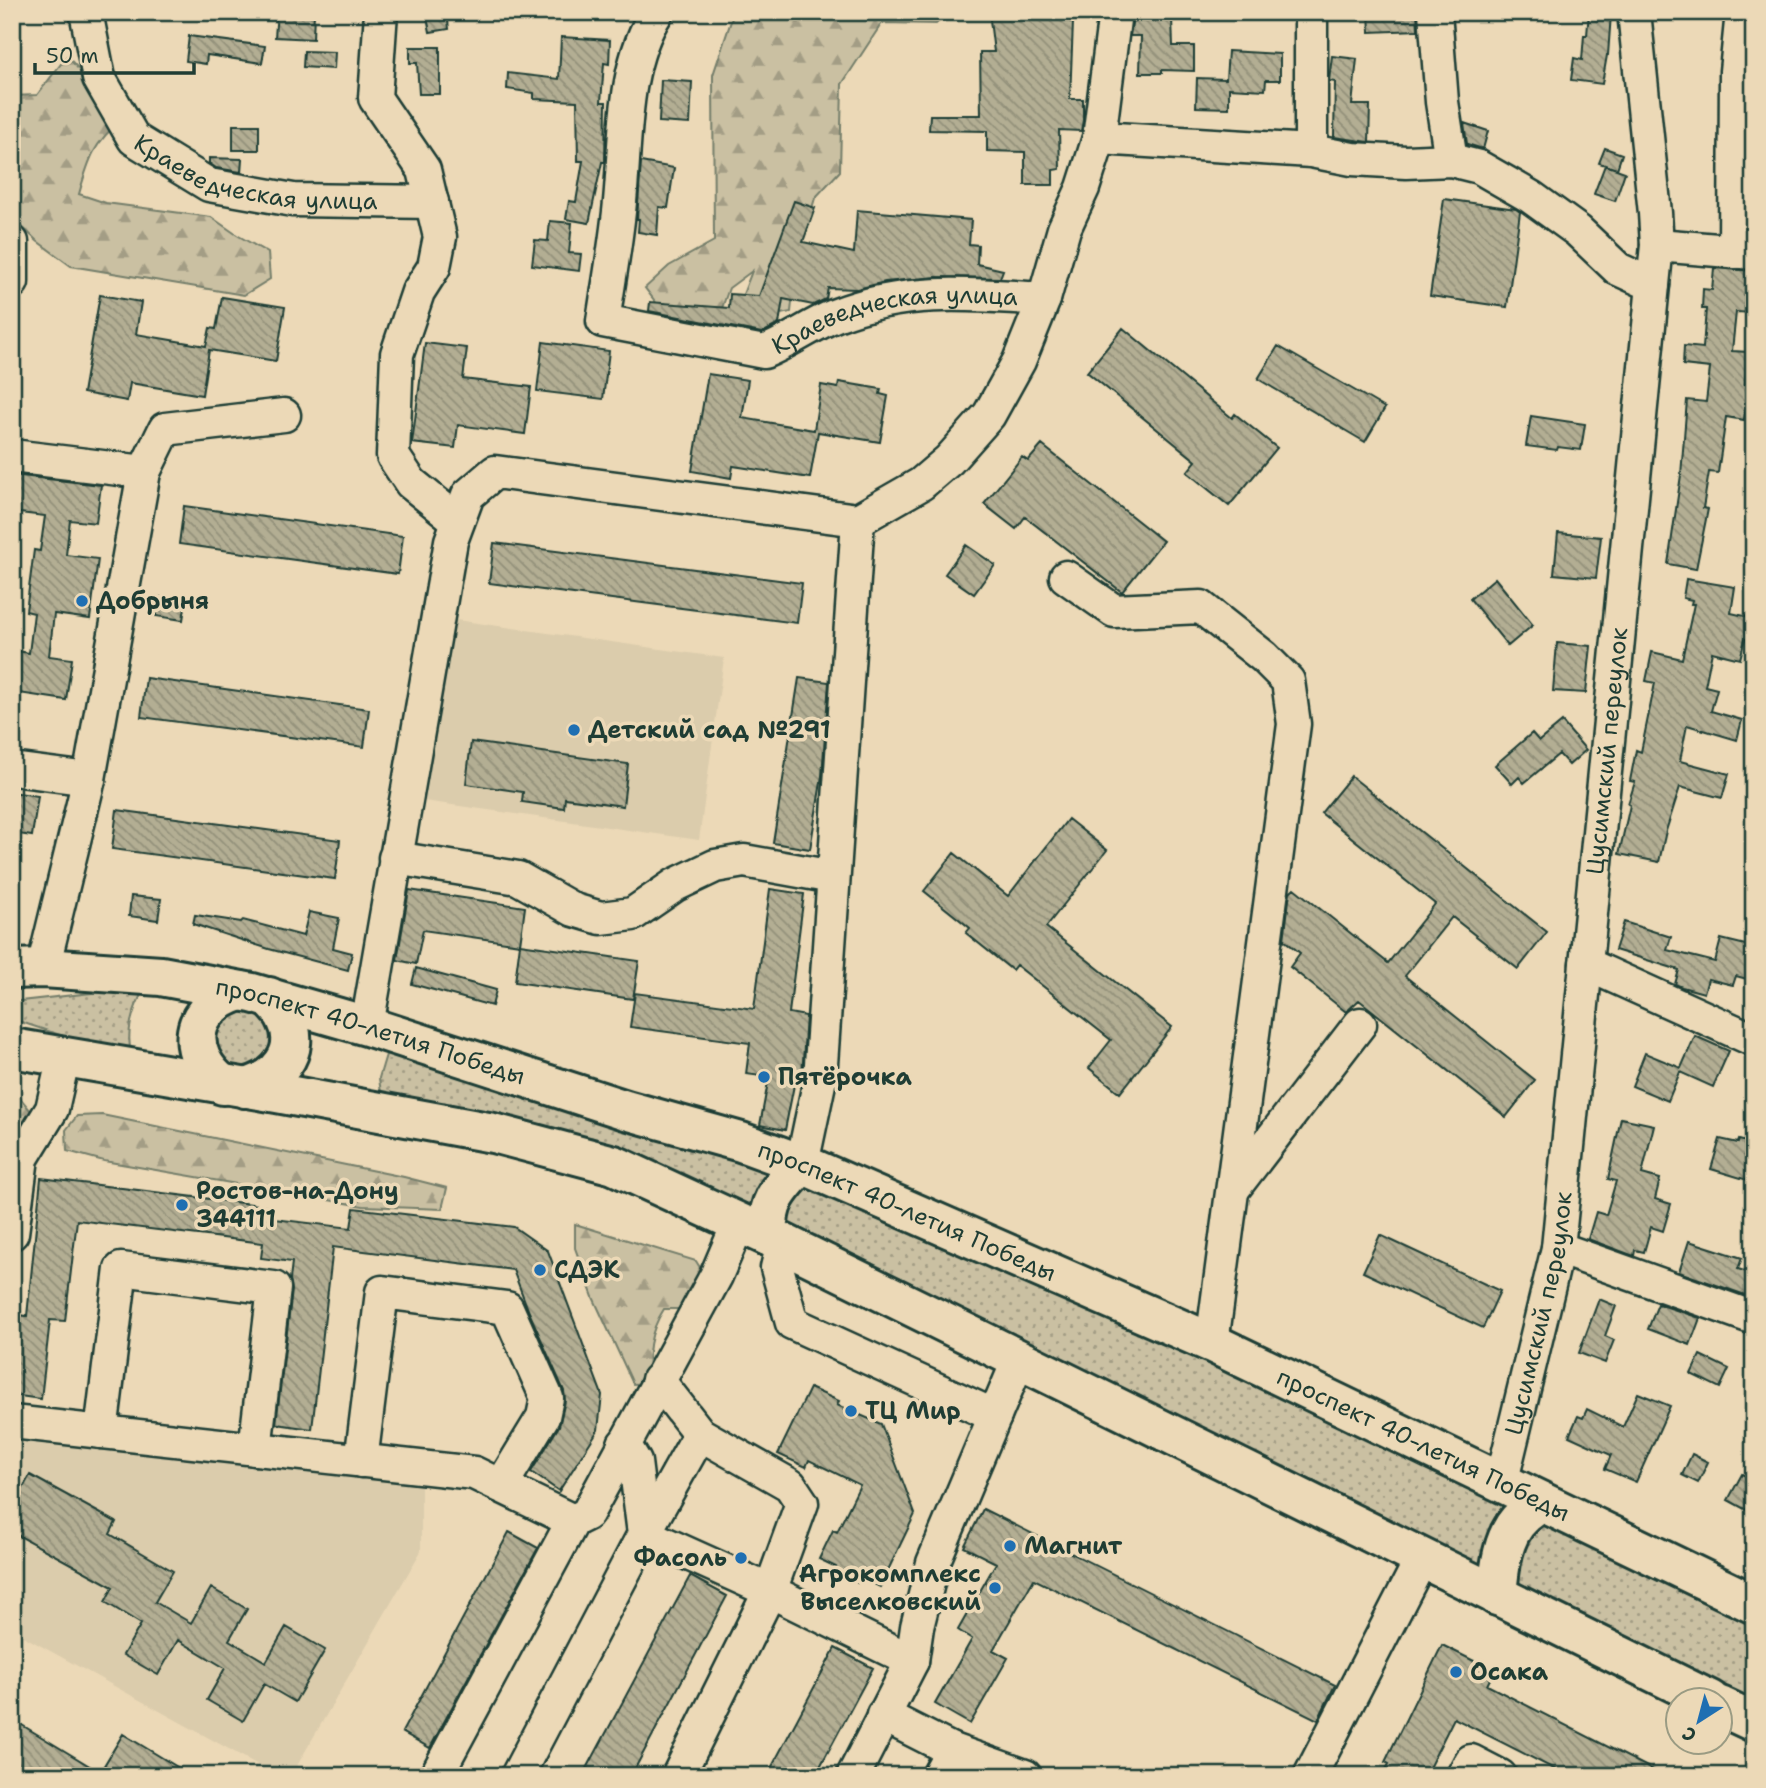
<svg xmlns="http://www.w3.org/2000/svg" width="1766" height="1788" viewBox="0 0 1766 1788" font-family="'Shantell Sans',sans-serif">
  <defs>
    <pattern id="grass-dots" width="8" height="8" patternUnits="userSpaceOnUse" patternTransform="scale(1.75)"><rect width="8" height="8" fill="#cac0a2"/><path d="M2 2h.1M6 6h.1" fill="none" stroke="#a39d85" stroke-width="1.8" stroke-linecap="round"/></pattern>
    <pattern id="forest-firs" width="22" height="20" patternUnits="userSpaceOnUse" patternTransform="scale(1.75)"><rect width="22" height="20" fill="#cac0a2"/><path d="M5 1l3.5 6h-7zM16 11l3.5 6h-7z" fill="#a39d85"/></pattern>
    <pattern id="building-back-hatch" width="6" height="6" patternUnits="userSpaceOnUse" patternTransform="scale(1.75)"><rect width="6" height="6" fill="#b3ae93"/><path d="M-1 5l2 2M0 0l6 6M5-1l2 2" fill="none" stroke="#918f79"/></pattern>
  </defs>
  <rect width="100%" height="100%" fill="#ecd9b7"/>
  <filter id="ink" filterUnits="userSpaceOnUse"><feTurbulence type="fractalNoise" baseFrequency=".0143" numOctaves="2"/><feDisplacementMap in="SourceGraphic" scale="14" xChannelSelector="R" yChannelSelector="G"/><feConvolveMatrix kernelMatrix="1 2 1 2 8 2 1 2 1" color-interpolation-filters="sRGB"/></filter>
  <g filter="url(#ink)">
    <path fill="#dbccac" d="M449 619 724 658 699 840 424 801Z
      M19 1439 421 1481V1551L291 1776H278L12 1630V1460Z"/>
    <path fill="url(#grass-dots)" stroke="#747e6b" stroke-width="2" d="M145 987C132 1011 125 1032 132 1059L12 1019V1002Z
      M232 1000 282 1026 268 1071 214 1066 208 1021Z
      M388 1048 782 1173 758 1219 381 1093 379 1078Z
      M817 1184 1517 1505 1483 1569 786 1226 787 1211 802 1185Z
      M1540 1515 1754 1621V1705L1519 1588 1510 1561Z"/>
    <path fill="url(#forest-firs)" stroke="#747e6b" stroke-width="2" d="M734 12H948L936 24 882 23 842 84 840 171 815 198 796 263 791 312 750 320 738 307 752 271 729 288 720 314 661 309 645 288 669 266 714 241 713 75Z
      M67 56 122 119C93 144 89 159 79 194L106 203 211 217 237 235 268 253 270 279 244 295 71 266 37 241 12 217V96L37 95Z
      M12 1098 21 1099 31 1111 28 1130 12 1148Z
      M102 1115 404 1177 447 1188 442 1209 363 1206 104 1161 67 1151 66 1130 77 1116Z
      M575 1224 696 1261 707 1279 686 1309H664C649 1332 647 1355 649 1383L633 1384 593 1297 575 1248Z"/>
    <path fill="url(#building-back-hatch)" stroke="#1f3d34" stroke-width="2" d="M277 12H314L313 39 275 37Z
      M426 12H447L449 29 430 32Z
      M989 12H1072L1071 22H1073L1070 99H1083V120L1081 131 1059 130 1060 169 1053 170V185H1025V152L987 151V131L929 130 930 115H981L980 52H994Z
      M1369 12H1417L1418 30 1370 32Z
      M1589 12 1611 14 1608 55H1607L1602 84 1571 80 1574 58 1582 60 1584 35H1587Z
      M1160 16V19L1172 18 1173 46H1194V71L1162 70V73H1140L1141 36H1130L1133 17Z
      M189 36 265 46 262 63 207 55 206 64 186 61Z
      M561 37 610 40 609 64 604 63 601 102H606L605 162H602L589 223 566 219 569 201 576 202 583 161H578L577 101 534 99V93L507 89 508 73 559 79Z
      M410 47H440V94H419L417 63H410Z
      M304 51 335 52 334 69 303 67Z
      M1228 51 1280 54V80H1266L1265 90 1229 88V108L1196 107 1197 78 1226 79Z
      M1332 56 1357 59 1352 105H1370L1369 142 1334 137 1335 82 1329 81Z
      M661 80 692 82 690 124 659 122Z
      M1464 123 1488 131 1483 149 1467 144Z
      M233 125H259V150H233Z
      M1605 148 1622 154 1617 169 1599 163Z
      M209 158 242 159 241 172 216 168 209 163Z
      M641 162 674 168 668 208 659 207 657 235 638 232 639 219H637Z
      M1605 165 1625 172 1615 201 1594 194Z
      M1444 199 1516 209 1520 212 1507 307 1430 296Z
      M794 201 815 208 803 242 854 253 857 210 971 220 969 244 978 245 977 264 1003 270 1000 278 937 277 885 282 857 289 828 288 826 299 813 305 783 299 779 324 762 333 649 311 650 302 729 308 730 294 759 296Z
      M550 221 572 223 569 253 581 254 579 271 532 265 535 240 548 241Z
      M1714 268 1754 271V313L1736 312 1732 351 1748 352 1745 384H1754V408H1746L1744 420 1726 417 1718 473 1709 472 1703 508 1708 509 1696 569 1668 564 1681 475 1687 400 1706 402 1710 368 1683 365 1684 346 1703 348 1706 309H1702L1703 289 1712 290Z
      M100 295 141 302 136 334 206 346 210 328 216 329 222 297 285 307 276 361 209 350 202 395 130 383 127 401 83 393Z
      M1123 328 1232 418 1235 414 1277 448 1229 506 1187 472 1196 461 1087 372Z
      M543 342 609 351 603 399 537 391Z
      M425 343 467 348 463 379 531 387 525 434 458 425 455 448 412 443Z
      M1278 346 1385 408 1365 442 1258 379Z
      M708 374 748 380 742 418 814 430 821 385 838 388 839 382 881 389 880 394 888 396 880 442 818 432 810 478 733 466 731 478 692 471Z
      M1531 416 1585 424 1581 450 1558 447 1557 450 1526 446Z
      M1042 445 1163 541 1122 592 1025 517 1016 529 984 504 1022 457 1028 461Z
      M12 475 101 485 96 523 70 520 66 555 98 559 90 619 54 614 49 656 72 659 66 700 12 692V650L29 653 34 613 26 611 34 550 40 551 45 516 12 512Z
      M184 506 403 536 398 574 179 544Z
      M1558 533 1601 537 1596 578 1554 574Z
      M494 543 802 583 797 623 489 583Z
      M966 545 995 565 974 594 945 574Z
      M1495 578 1533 625 1508 646 1470 599Z
      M1686 579 1735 587 1731 613 1754 618V641L1745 639 1740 659 1712 652 1705 686 1717 689 1711 711 1742 720 1737 740 1687 725 1680 761 1729 774 1722 798 1680 787 1666 831 1659 862 1619 854 1630 805 1628 804 1635 782 1630 781 1636 750 1641 752 1655 683 1646 681 1652 652 1682 659 1694 604H1691L1692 600 1683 598Z
      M159 597 186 601 183 620 156 616Z
      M1557 643 1591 646 1586 693 1553 691Z
      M146 678 369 709 364 747 141 717Z
      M799 678 829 682 822 776 810 849 773 843Z
      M1562 722 1586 750 1569 765 1559 754 1524 783 1519 777 1512 784 1495 765 1532 733 1539 741Z
      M471 742 628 764 623 806 565 798 564 808 522 802 523 792 466 784Z
      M1351 776 1547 932 1518 969 1452 917 1405 976 1535 1080 1506 1117 1359 1000 1346 1012 1290 967 1300 953 1284 940 1290 892 1294 888 1388 963 1435 904 1321 813Z
      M12 792 38 796 32 836 12 833Z
      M117 810 340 840 335 879 112 849Z
      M1068 819 1107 850 1046 927 1172 1027 1120 1093 1089 1068 1111 1040 1016 965 1012 970 966 933 970 928 924 891 954 853 1008 896Z
      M770 889 804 894 789 1013 806 1016 802 1076 801 1081 795 1080 785 1130 760 1125 769 1077 746 1074 750 1043 630 1027 635 993 754 1009Z
      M409 890 525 907 520 944 423 930 416 964 397 960Z
      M131 896 161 899 158 920 129 916Z
      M309 912 339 918 333 948 352 953 348 970 269 949 193 924 195 915 241 922 243 920 303 936Z
      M1624 922 1671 937 1667 950 1715 962 1721 939 1754 947V981L1736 976 1733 985 1708 979 1704 993 1682 987 1675 984 1679 970 1615 950Z
      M520 944 639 961 633 999 515 982Z
      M416 968 496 990 492 1006 412 984Z
      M1695 1036 1729 1051 1713 1087 1680 1072 1668 1101 1632 1086 1645 1053 1681 1068Z
      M1621 1118 1654 1125 1642 1174 1660 1179 1655 1199 1671 1204 1663 1231 1651 1227 1644 1252 1635 1250 1634 1256 1588 1239 1596 1212 1606 1215 1616 1181 1608 1179Z
      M1720 1139 1738 1143 1739 1140 1754 1144V1182L1711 1169Z
      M41 1178 267 1206 265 1218 351 1228 354 1208 514 1227 548 1251 602 1395 598 1430 559 1491 531 1472 559 1426 565 1401 564 1391 529 1312 513 1270 333 1247 312 1429 276 1424 292 1290 290 1279 292 1262 261 1258 263 1243 77 1220 65 1321 50 1320 41 1399 12 1395V1314L27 1316Z
      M1380 1235 1500 1291 1483 1328 1363 1272Z
      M1689 1241 1742 1258 1738 1269 1754 1274V1298L1679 1272Z
      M1599 1299 1616 1306 1605 1336 1614 1340 1605 1363 1579 1353Z
      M1658 1304 1700 1318 1690 1345 1648 1329Z
      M1700 1355 1729 1369 1720 1388 1691 1374Z
      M810 1388 839 1401 837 1405 881 1424 915 1514 880 1587 862 1578 858 1583 834 1572 836 1567 819 1559 833 1530 837 1532 860 1485 809 1460 806 1467 778 1454Z
      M1638 1393 1670 1406 1636 1482 1605 1469 1611 1455 1569 1436 1578 1416 1583 1418 1587 1409 1623 1427Z
      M1692 1454 1708 1462 1698 1483 1682 1475Z
      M1742 1474 1754 1480V1514L1728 1500Z
      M30 1475 116 1522 110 1534 173 1571 155 1602 191 1623 211 1588 247 1609 229 1640 266 1662 286 1627 325 1650 295 1702 264 1684 243 1721 207 1700 225 1668 178 1640 158 1675 123 1655 141 1624 105 1602 113 1587 12 1532V1508Z
      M983 1509 1335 1685 1318 1720 1034 1579 993 1650 1008 1658 970 1724 935 1704 972 1639 958 1630 996 1563 964 1547Z
      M509 1532 538 1548 430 1748 402 1732Z
      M690 1576 727 1596 631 1776H583Z
      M1442 1645 1494 1671 1487 1685 1665 1776H1568L1454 1718 1425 1776H1382L1389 1764 1385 1762Z
      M835 1648 873 1668 815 1776H767Z
      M12 1719 106 1776H27L12 1767Z
      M123 1734 192 1776H113L102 1769Z"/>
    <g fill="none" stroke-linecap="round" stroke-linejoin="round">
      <g stroke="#1f3d34" stroke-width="37">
        <g id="minor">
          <path id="s1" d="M86 12 99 78 134 139 209 185 293 200 432 202"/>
          <path d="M381 12 375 98 424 170 440 237 434 267 418 292 397 354 393 456 411 483 458 521"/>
          <path id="s2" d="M657 12C619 70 627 154 618 220 614 254 608 288 603 321L764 352C789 342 811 325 836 315 905 288 971 294 1044 299"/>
          <path d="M1311 12V151"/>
          <path d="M1435 12 1442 102 1451 160"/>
          <path d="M1099 138 1311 151 1352 159 1406 162 1451 160 1479 167 1531 197 1578 231 1618 269 1653 285"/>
          <path d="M12 242V282"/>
          <path d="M1657 245 1754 253"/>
          <path d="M1735 252 1736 71 1742 12"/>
          <path d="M12 456 144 472"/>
          <path d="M1066 577 1114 611 1201 607 1264 657 1288 681 1294 724 1212 1343"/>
          <path d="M12 769 89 779"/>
          <path d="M395 858 518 878 574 910 601 918 633 914 675 885 715 866 744 861 833 877"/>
          <path d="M1586 964 1754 1040"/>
          <path d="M43 968 89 779 144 472 165 429 284 415"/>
          <path d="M367 1026 451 541 468 495 495 472 858 520"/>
          <path d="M802 1164 820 1079 858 520 921 484 949 460 989 415 1019 361 1044 299 1064 229 1083 188 1099 138 1115 12"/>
          <path d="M1234 1188 1360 1024"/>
          <path d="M12 1233 22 1158 52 1109 64 1056"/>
          <path d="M783 1243 777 1268 792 1323 995 1416"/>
          <path d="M1558 1248 1754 1318"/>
          <path d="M658 1380 700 1434 790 1485 802 1503 770 1591 678 1776"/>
          <path d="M12 1422 474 1473 573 1521"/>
          <path d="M101 1432 121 1269 274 1288 255 1449"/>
          <path d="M700 1434 644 1534 770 1591 912 1661"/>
          <path d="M361 1461 382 1292 507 1308 547 1398 543 1417 501 1486"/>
          <path id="s3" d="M1501 1484 1558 1248 1653 285 1657 245 1655 213 1634 12"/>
          <path d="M883 1715 952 1750 1025 1776"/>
          <path d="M436 1776 573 1521 587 1514 716 1276 739 1222"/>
          <path d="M517 1776 644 1534 635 1462 624 1444"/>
          <path d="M853 1776 912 1661 917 1627 933 1563 1019 1359"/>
          <path d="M938 1776 952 1750"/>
          <path d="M1310 1776 1422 1558"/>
          <path d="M1463 1776 1471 1761 1500 1776"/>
        </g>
      </g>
      <g stroke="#1f3d34" stroke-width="44">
        <g id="major">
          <path id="s4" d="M12 969 43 968 161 976 252 993 367 1026 626 1110 741 1142 802 1164 1212 1343 1754 1604"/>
          <path d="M12 1048 277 1093 493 1133 614 1165 783 1243 1710 1700"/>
          <path d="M223 1085C182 1052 189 1007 240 991"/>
          <path d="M245 1088C276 1081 303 1052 286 1019 283 1011 275 1004 269 997"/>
          <path d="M768 1236C766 1201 779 1189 802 1164"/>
          <path d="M1497 1596C1499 1570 1502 1534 1523 1516 1528 1511 1535 1507 1541 1502"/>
          <path d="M1720 1706 1754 1722"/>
        </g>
      </g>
      <use href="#minor" stroke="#ecd9b7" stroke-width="32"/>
      <use href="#major" stroke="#ecd9b7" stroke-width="38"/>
    </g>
  </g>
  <g fill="#1f6fb2" stroke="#ecd9b7" stroke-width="2.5">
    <circle cx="82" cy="601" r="7"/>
    <circle cx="574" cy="730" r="7"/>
    <circle cx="764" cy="1077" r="7"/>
    <circle cx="182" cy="1205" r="7"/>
    <circle cx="540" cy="1270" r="7"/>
    <circle cx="851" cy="1411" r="7"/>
    <circle cx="1010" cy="1546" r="7"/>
    <circle cx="741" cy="1558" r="7"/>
    <circle cx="995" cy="1588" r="7"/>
    <circle cx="1456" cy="1672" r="7"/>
  </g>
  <g text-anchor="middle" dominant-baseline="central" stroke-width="7" stroke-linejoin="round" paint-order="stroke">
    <g font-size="24" fill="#1f3d34" stroke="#ecd9b7">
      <text stroke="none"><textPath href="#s1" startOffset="268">Краеведческая улица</textPath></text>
      <text stroke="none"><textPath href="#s2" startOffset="618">Краеведческая улица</textPath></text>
      <text stroke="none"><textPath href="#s3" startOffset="742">Цусимский переулок</textPath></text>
      <text stroke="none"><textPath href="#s4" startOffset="366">проспект 40-летия Победы</textPath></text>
      <text stroke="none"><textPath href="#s4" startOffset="933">проспект 40-летия Победы</textPath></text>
      <text stroke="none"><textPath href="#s3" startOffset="175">Цусимский переулок</textPath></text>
      <text stroke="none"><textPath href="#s4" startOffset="1500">проспект 40-летия Победы</textPath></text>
    </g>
    <g font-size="24" font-weight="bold" fill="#1f3d34" stroke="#ecd9b7" text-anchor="start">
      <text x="96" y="601">Добрыня</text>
      <text x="588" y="730">Детский сад №291</text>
      <text x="778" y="1077">Пятёрочка</text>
      <text x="196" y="1191">Ростов-на-Дону<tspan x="196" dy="28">344111</tspan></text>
      <text x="554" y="1270">СДЭК</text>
      <text x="865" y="1411">ТЦ Мир</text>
      <text x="1024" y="1546">Магнит</text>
      <text x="727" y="1558" text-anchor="end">Фасоль</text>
      <text x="981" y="1574" text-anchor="end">Агрокомплекс<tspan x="981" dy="28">Выселковский</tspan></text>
      <text x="1470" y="1672">Осака</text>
    </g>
  </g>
  <rect width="1766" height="1788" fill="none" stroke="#ecd9b7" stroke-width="42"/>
  <rect x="21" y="21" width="1724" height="1746" fill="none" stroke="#1f3d34" stroke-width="2.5" filter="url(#ink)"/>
  <g transform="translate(1699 1721) rotate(216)"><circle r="33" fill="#ecd9b7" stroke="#9a9b83" stroke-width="2"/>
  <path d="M0-5L12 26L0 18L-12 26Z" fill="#1f6fb2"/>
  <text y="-10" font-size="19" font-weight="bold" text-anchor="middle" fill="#1f3d34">С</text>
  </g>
  <path d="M35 63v10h159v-10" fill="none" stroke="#1f3d34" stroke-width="3.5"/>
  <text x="46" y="63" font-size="21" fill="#1f3d34" stroke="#ecd9b7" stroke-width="5" paint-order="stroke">50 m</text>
</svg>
